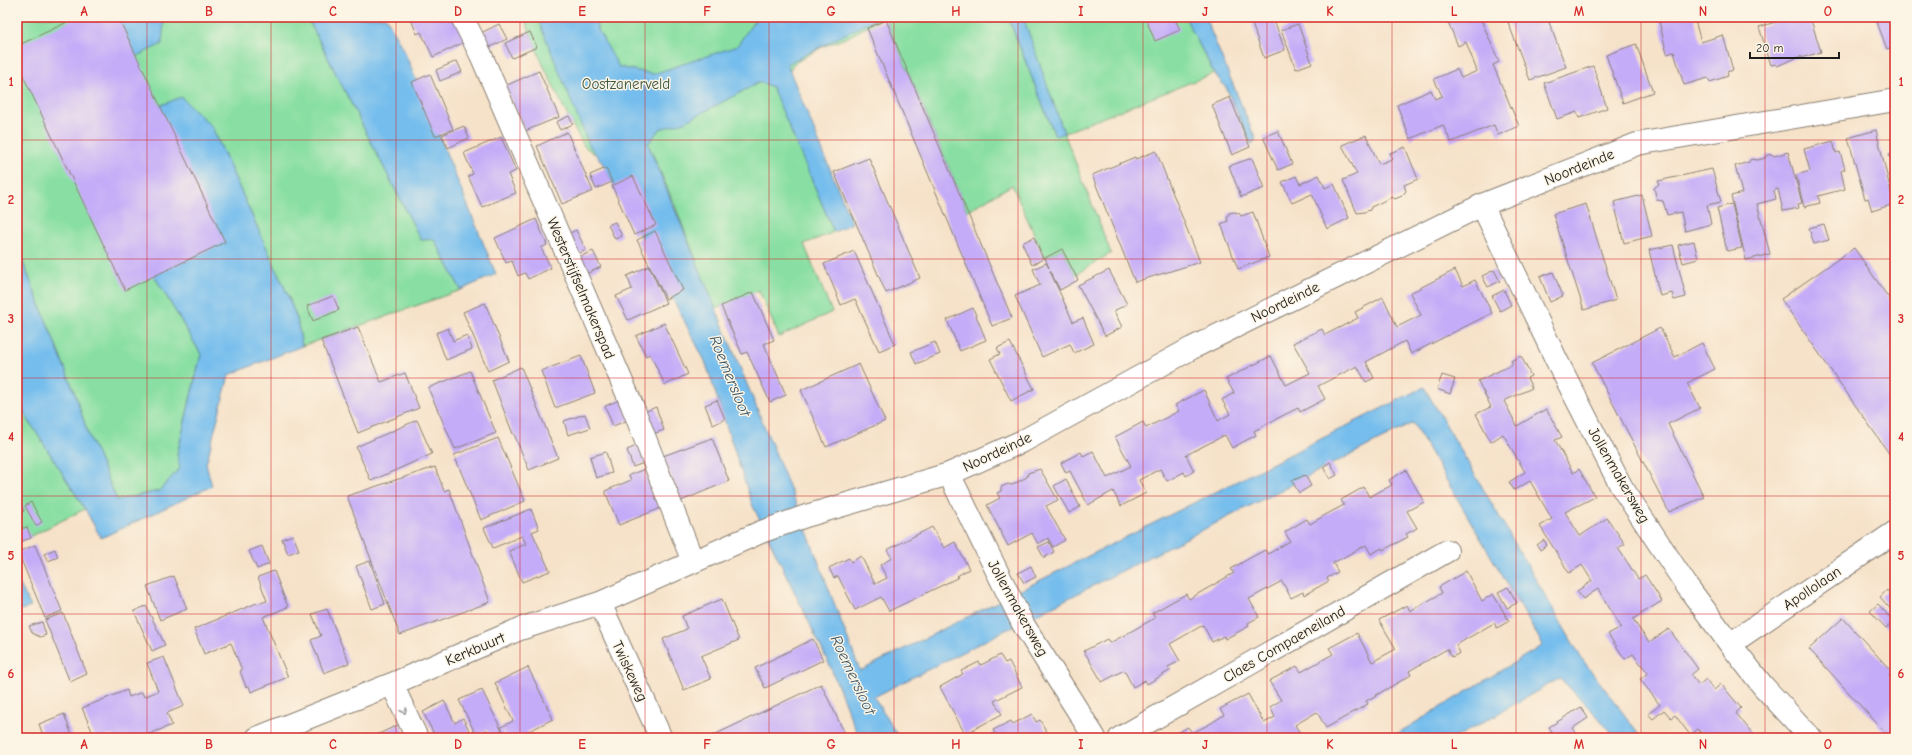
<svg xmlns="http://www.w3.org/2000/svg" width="1912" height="755" viewBox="0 0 1912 755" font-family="'Comic Neue',sans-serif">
  <rect width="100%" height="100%" fill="#fcf5e5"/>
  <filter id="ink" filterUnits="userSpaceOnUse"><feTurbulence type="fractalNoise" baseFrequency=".025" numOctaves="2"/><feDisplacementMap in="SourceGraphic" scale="8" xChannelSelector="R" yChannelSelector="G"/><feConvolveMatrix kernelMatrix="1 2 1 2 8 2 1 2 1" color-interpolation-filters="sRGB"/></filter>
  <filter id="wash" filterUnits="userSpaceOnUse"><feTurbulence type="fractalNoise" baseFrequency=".012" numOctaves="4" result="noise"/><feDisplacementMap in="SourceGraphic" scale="16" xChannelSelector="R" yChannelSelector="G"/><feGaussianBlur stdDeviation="0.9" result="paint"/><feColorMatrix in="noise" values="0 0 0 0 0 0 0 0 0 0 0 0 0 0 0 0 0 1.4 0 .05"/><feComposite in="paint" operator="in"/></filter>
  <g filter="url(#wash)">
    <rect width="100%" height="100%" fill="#f6e2c9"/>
    <path fill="#89dfa3" stroke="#527e60" d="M17 17H90L164 21 163 17H307L421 240 434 239 461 290 302 346 297 319 287 293 212 127 125 227 201 354 177 455 181 468 159 491 117 500 88 434 74 391 17 247Z
      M524 17H885L846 38 822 47 793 64 784 84 776 94 834 232 804 244 832 312 779 337 759 290 715 309 675 206 650 148 608 158 593 153 584 146 568 117 540 58Z
      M887 17H1008L1055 136 1064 133 1022 17H1185L1214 73 1064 133 1111 253 1075 275 1062 249 1045 258 1012 185 967 211 886 20Z
      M17 402 85 509 17 543Z"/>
    <path fill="#74bded" stroke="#486c84" d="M90 17H163L164 20 162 44 110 69Z
      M307 17H386L405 53 496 274 461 290 434 239 421 240Z
      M537 17H594L598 30 619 67 653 74 737 46 757 17H879L787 64 852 223 834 232 772 87 760 82 685 122 660 129 648 144 798 508 860 671 1424 387 1582 659 1642 738H1615L1599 718 1560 678 1455 738H1390L1543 645 1413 423 874 697 899 738H859L830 666 752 504 705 361 603 164 589 145Z
      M1008 17H1023L1064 133 1055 136Z
      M1185 17H1205L1256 140 1251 144 1227 89 1214 73Z
      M181 97 212 127 287 293 297 319 302 346 229 375 206 464 212 486 101 538 85 509 17 402V247L74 391 88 434 117 500 159 491 180 468 177 455 201 354 125 227 118 123Z
      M17 579 31 607 17 611Z"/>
    <g id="blocks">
      <path fill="#c5acf8" d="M78 17H118L225 242 125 290 17 63V46Z
        M410 17H454L469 40 433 57 421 32 417 34Z
        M1145 17H1174L1180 30 1155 41Z
        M1273 17 1285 50 1264 58 1252 24Z
        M1446 17H1480L1499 62 1493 65 1519 126 1498 135 1494 125 1451 142 1443 125 1410 139 1397 105 1431 90 1435 99 1442 96 1434 79 1457 69 1461 78 1477 71 1466 42 1458 46Z
        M1513 17H1547L1566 67 1530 80 1508 22 1514 20Z
        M1658 17H1694L1701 42 1723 35 1733 70 1727 72 1728 76 1710 82 1708 78 1684 85 1674 52 1667 54Z
        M1792 17H1810L1821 52 1801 58V56L1777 66 1776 64 1771 65 1759 27Z
        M1875 17H1895V46L1887 49Z
        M886 20 1012 318 992 326 867 28Z
        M499 24 507 39 486 49 479 34Z
        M1298 24 1312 63 1296 69 1281 30Z
        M530 32 537 47 512 58 505 43Z
        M1636 44 1653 92 1623 103 1606 55Z
        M457 61 462 72 440 81 436 70Z
        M1593 66 1607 108 1579 118 1577 112 1557 119 1544 83Z
        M539 71 559 117 525 131 505 86Z
        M430 74 453 129 435 136 412 82Z
        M1230 97 1250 147 1232 155 1212 105Z
        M569 116 573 124 560 130 556 122Z
        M464 126 469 138 448 148 442 135Z
        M1876 130 1894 204 1872 211 1868 198 1865 199 1848 138Z
        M1278 131 1292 164 1278 170 1263 137Z
        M567 132 593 191 562 204 537 146Z
        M1366 135 1379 164 1392 159 1390 153 1405 147 1418 179 1404 185 1406 191 1402 196 1395 199 1392 197 1371 207 1370 210 1364 212 1357 213 1343 180 1357 174 1342 145Z
        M501 137 516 171 508 174 516 193 482 207 468 176 473 174 464 153Z
        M1833 141 1836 153 1840 152 1845 169 1841 171 1845 189 1818 196 1820 203 1804 207 1796 175 1810 171 1804 149Z
        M1156 151 1200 262 1135 282 1092 175 1135 157 1136 159Z
        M1788 152 1802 203 1798 204 1799 208 1783 211 1778 189 1774 190 1776 199 1757 204 1770 254 1746 260 1731 196 1742 193 1735 166 1749 162 1751 159 1758 160 1765 158 1767 155 1772 154 1774 156Z
        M1895 153V174L1889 154Z
        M869 158 920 278 886 293 834 172Z
        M1252 158 1264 188 1241 197 1229 166Z
        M606 168 612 182 596 189 590 175Z
        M1712 169 1721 202 1707 205 1711 224 1685 231 1681 212 1667 215 1663 201 1657 200 1654 188 1659 184 1658 181Z
        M1319 175 1325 188 1334 184 1349 218 1327 229 1312 194 1292 203 1282 182 1296 176 1300 184Z
        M633 176 656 225 634 235 612 186Z
        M1642 195 1652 236 1624 243 1614 202Z
        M1586 204 1616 300 1584 310 1553 214Z
        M1732 204 1742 248 1727 251 1717 208Z
        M1234 212 1239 213 1241 216 1253 212 1269 257 1238 269 1221 224 1228 221 1227 218 1229 213Z
        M536 219 547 245 541 248 551 268 528 279 525 273 518 276 512 261 506 263 495 238Z
        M615 222 622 236 615 239 608 225Z
        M1824 224 1829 240 1814 244 1809 228Z
        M576 230 586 250 576 255 566 235Z
        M655 231 683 290 666 299 637 240Z
        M1034 237 1043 259 1032 265 1022 243Z
        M1694 241 1698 259 1683 263 1678 245Z
        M1673 245 1686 297 1674 300 1672 293 1660 296 1649 250Z
        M1854 248 1895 307V462L1781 299Z
        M1062 249 1078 280 1060 290 1050 271 1073 322 1083 318 1094 344 1074 353 1070 344 1042 357 1015 296 1040 285 1033 269 1046 263 1049 268 1045 258Z
        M593 251 601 267 584 275 577 258Z
        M854 251 895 344 879 351 855 299 841 305 824 264Z
        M649 266 666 303 628 320 616 296 632 289 627 276Z
        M1109 270 1127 304 1114 311 1122 327 1105 336 1078 285Z
        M1455 270 1463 286 1475 280 1492 313 1411 354 1405 341 1366 362 1374 378 1366 382 1357 366 1318 386 1325 399 1300 412 1298 408 1276 419 1254 431 1256 435 1232 448 1225 435 1186 455 1194 471 1186 476 1184 472 1167 481 1160 469 1139 480 1146 493 1121 506 1113 491 1088 505 1070 471 1066 473 1061 463 1081 452 1083 456 1093 451 1107 478 1131 466 1115 437 1143 422 1146 428 1179 411 1175 405 1204 390 1218 421 1230 414 1222 400 1234 393 1226 379 1271 356 1286 385 1310 373 1293 343 1322 329 1325 335 1358 318 1355 312 1383 297 1397 327 1421 315 1410 293Z
        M1494 270 1500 281 1488 287 1482 276Z
        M1553 272 1563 296 1550 302 1540 277Z
        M1504 290 1511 305 1500 311 1492 296Z
        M753 292 774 340 764 344 786 395 770 402 747 352 742 354 721 306Z
        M333 296 339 310 313 321 307 306Z
        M485 303 509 361 488 371 463 312Z
        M973 308 986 340 960 351 947 320Z
        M664 323 688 374 665 385 650 354 646 356 636 336Z
        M358 327 381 382 405 373 419 408 358 433 321 340Z
        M448 328 453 341 467 335 472 349 446 360 436 333Z
        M1660 328 1675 357 1702 343 1715 369 1687 383 1700 408 1668 424 1704 497 1669 512 1592 363Z
        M935 342 940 354 916 364 911 352Z
        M1010 342 1034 389 1011 401 990 359 1000 354 997 348Z
        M581 356 595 393 555 408 541 371Z
        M1521 356 1531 376 1527 378 1532 388 1504 401 1517 426 1546 409 1562 437 1555 440 1573 473 1579 469 1595 497 1565 512 1580 536 1607 518 1625 544 1618 548 1638 579 1645 575 1662 601 1633 619 1640 630 1649 642 1669 629 1698 669 1691 675 1699 685 1706 679 1714 690 1721 684 1741 708 1736 713 1756 738H1695L1701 733 1698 729 1690 735 1675 715 1671 718 1664 710 1653 719 1648 714 1660 705 1640 679 1648 673 1633 654 1625 659 1608 634 1621 627 1598 589 1583 599 1577 591 1592 581 1582 565 1569 573 1540 526 1552 519 1530 481 1514 490 1509 482 1525 472 1503 434 1491 442 1476 414 1491 407 1478 381 1513 364 1511 361Z
        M859 364 885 421 826 447 801 390Z
        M521 367 558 458 529 470 514 434H513L492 380Z
        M470 371 496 433 455 449 428 388Z
        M1442 375 1455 379 1450 394 1437 389Z
        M624 398 633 418 613 426 605 406Z
        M717 400 725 419 713 425 705 405Z
        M656 407 664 430 653 434 644 412Z
        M585 414 590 428 568 435 564 421Z
        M417 420 432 454 371 481 356 447Z
        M498 438 525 501 481 520 454 455Z
        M712 438 729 481 681 501 663 456Z
        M643 443 649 461 633 467 627 450Z
        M606 452 612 473 596 478 590 457Z
        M1330 462 1337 475 1330 479 1323 467Z
        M435 467 444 491 449 489 490 602 400 635 347 496Z
        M645 469 661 508 619 525 605 491 631 480 629 475Z
        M1040 469 1058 500 1046 506 1065 540 1053 547 1048 538 1038 544 1032 533 1008 546 987 505 1000 498 997 493 1001 491V487L1008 484 1012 485 1027 477 1028 473Z
        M1406 470 1424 502 1407 511 1417 528 1406 534 1408 537 1383 550 1382 548 1371 554 1366 545 1333 563 1338 572 1327 578 1329 581 1304 595 1303 592 1291 598 1282 581 1249 599 1259 617 1248 623 1249 626 1225 639 1224 636 1212 642 1203 625 1170 644 1180 661 1168 667 1171 670 1147 684 1145 680 1133 687 1124 670 1102 682 1084 651 1107 639 1110 643 1155 618 1152 613 1186 594 1189 599 1234 573 1231 569 1248 559 1265 550 1268 554 1290 541 1285 532 1307 519 1310 524 1327 514 1344 505 1341 500 1364 487 1369 497 1392 485 1389 480Z
        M1305 475 1311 486 1299 493 1292 481Z
        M1066 479 1080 507 1069 513 1054 486Z
        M17 497 24 511 17 514Z
        M31 502 42 522 36 526 25 506Z
        M531 509 539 529 532 532 550 571 522 582 509 551 526 544 522 536 493 548 484 528Z
        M27 527 31 538 17 543V530Z
        M932 527 944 548 955 542 969 569 957 576 959 577 889 611 881 597 855 610 838 576 834 578 829 568 849 558 851 562 861 556 875 584 887 578 880 565 892 558 887 550Z
        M293 535 299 550 288 554 282 539Z
        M1544 540 1547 545 1540 550 1537 545Z
        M1049 542 1054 552 1044 558 1038 547Z
        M35 545 62 611 45 618 18 552Z
        M262 546 269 564 257 569 249 551Z
        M55 549 58 557 48 561 44 554Z
        M370 561 385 604 372 609 356 566Z
        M1031 566 1036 577 1024 583 1018 573Z
        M274 571 288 607 263 617 288 677 251 692 249 686 246 687 240 671 242 670 231 643 204 654 194 629 257 603V604L267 601 258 577Z
        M1466 571 1482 601 1493 594 1509 621 1497 628 1494 623 1456 645 1460 653 1452 657 1447 649 1409 671 1411 675 1366 701 1368 704 1326 728 1317 712 1295 725 1303 738H1169L1188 727 1192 733 1208 725 1224 715 1220 709 1248 694 1264 723 1275 717 1270 707 1281 700 1269 681 1297 666 1301 672 1333 654 1329 648 1357 633 1372 662 1396 649 1379 620 1407 605 1410 611 1442 593 1439 587Z
        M174 576 187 609 160 620 147 586Z
        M1508 587 1517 603 1507 608 1498 592Z
        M1887 590 1895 600V614L1880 597Z
        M722 599 739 640 701 656 711 679 684 690 663 639 687 629 682 616Z
        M1878 604 1894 622 1886 628 1870 611Z
        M146 606 165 645 152 651 134 611Z
        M327 609 349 663 324 673 311 640 321 636 312 614Z
        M63 613 87 674 70 682 45 620Z
        M1843 618 1893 673 1889 676 1895 683V738H1890L1809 649Z
        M42 622 46 635 40 637 32 633 29 626Z
        M813 639 823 660 765 688 755 668Z
        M1000 655 1005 663 1009 661 1022 687 994 701 1002 714 965 734 940 687 963 674 961 671 979 662 981 665Z
        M164 657 184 706 167 713 172 725 139 738H114L113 734 103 738H95L82 708 127 690 129 697 142 692 144 697 158 691 147 663Z
        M528 667 553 719 527 732 530 738H507L501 727 513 721 495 683Z
        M821 684 847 738H715L714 735Z
        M482 690 504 735 499 738H490L487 730 476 735 459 700Z
        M444 701 455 723 463 718 473 738H436L423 712Z
        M1581 707 1588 718 1573 728 1579 738H1542L1552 732 1549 727Z
        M64 714 73 738H44L39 724Z
        M1032 714 1036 722 1040 720 1050 738H992L991 735 995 733 993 730 1011 721 1013 724Z
        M400 724 407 738H370Z"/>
    </g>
  </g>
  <g filter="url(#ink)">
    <use href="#blocks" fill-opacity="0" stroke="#897f72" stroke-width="1"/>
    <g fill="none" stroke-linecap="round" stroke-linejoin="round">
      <g stroke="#897f72" stroke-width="24">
        <path id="minor" d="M462 17 481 55 632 405 693 562
          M1482 205 1557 361 1621 486 1687 586 1730 644 1763 686 1811 738
          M949 474 1023 624 1095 738
          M600 603 661 738
          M1730 644 1895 532
          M392 684 417 738
          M257 738 392 684 520 629 600 603 761 532 806 516 949 474 1025 440 1192 348 1482 205 1637 144 1895 100
          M1120 738 1447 551"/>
      </g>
      <use href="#minor" stroke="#fff" stroke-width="22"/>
    </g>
    <defs><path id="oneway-chevron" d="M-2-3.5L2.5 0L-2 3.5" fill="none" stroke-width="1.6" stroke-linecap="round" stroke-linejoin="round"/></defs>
    <use stroke="#999" href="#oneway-chevron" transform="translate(404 711) rotate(67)"/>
  </g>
  <path fill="none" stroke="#d62828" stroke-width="1" stroke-opacity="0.55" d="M147 17V738M271 17V738M396 17V738M520 17V738M645 17V738M769 17V738M894 17V738M1018 17V738M1143 17V738M1267 17V738M1392 17V738M1516 17V738M1641 17V738M1765 17V738M17 140H1895M17 259H1895M17 378H1895M17 496H1895M17 614H1895"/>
  <g text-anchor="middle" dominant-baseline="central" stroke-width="3" stroke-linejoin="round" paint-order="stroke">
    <g font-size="15" fill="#3d5644" stroke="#fcf5e5">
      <text x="626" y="84">Oostzanerveld</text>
    </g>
    <g font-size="15" fill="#1c1c1c" stroke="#fcf5e5">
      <text transform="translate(1579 167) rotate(-22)">Noordeinde</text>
      <text transform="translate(581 288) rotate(67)">Westerstijfselmakerspad</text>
      <text transform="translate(1285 302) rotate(-26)">Noordeinde</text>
      <text transform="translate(997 452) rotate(-25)">Noordeinde</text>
      <text transform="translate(1619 475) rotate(60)">Jollenmakersweg</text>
      <text transform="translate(1812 588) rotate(-34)">Apollolaan</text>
      <text transform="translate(1018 608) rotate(61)">Jollenmakersweg</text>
      <text transform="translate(1284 644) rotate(-30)">Claes Compaeneiland</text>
      <text transform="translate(475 649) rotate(-23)">Kerkbuurt</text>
      <text transform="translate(630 671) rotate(65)">Twiskeweg</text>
    </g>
    <g font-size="16" font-style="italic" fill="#3b5465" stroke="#fcf5e5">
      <text transform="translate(730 376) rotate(68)">Roemersloot</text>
      <text transform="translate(853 675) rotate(65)">Roemersloot</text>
    </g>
  </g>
  <rect width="1912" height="755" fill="none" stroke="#fcf5e5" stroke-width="44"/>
  <path d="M1750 52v6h89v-6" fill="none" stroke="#1c1c1c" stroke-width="2"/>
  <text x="1756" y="52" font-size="12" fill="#1c1c1c" stroke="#fcf5e5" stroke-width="3" paint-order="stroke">20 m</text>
  <rect x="22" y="22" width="1868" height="711" fill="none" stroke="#d62828" stroke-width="1.5"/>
  <g font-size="13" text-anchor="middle" font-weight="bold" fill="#d62828">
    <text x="84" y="16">A</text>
    <text x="209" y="16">B</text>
    <text x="333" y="16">C</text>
    <text x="458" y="16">D</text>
    <text x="582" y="16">E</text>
    <text x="707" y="16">F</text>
    <text x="831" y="16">G</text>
    <text x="956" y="16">H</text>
    <text x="1081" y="16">I</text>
    <text x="1205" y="16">J</text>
    <text x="1330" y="16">K</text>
    <text x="1454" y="16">L</text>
    <text x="1579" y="16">M</text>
    <text x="1703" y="16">N</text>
    <text x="1828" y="16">O</text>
    <text x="11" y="86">1</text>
    <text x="1901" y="86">1</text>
    <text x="11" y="204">2</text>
    <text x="1901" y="204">2</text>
    <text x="11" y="323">3</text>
    <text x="1901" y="323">3</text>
    <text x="11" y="441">4</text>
    <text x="1901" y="441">4</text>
    <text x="11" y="560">5</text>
    <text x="1901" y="560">5</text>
    <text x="11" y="678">6</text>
    <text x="1901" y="678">6</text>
    <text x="84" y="749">A</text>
    <text x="209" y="749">B</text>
    <text x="333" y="749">C</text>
    <text x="458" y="749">D</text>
    <text x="582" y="749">E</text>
    <text x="707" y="749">F</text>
    <text x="831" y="749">G</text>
    <text x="956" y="749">H</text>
    <text x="1081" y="749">I</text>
    <text x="1205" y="749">J</text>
    <text x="1330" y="749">K</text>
    <text x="1454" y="749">L</text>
    <text x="1579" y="749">M</text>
    <text x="1703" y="749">N</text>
    <text x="1828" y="749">O</text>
  </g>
</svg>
